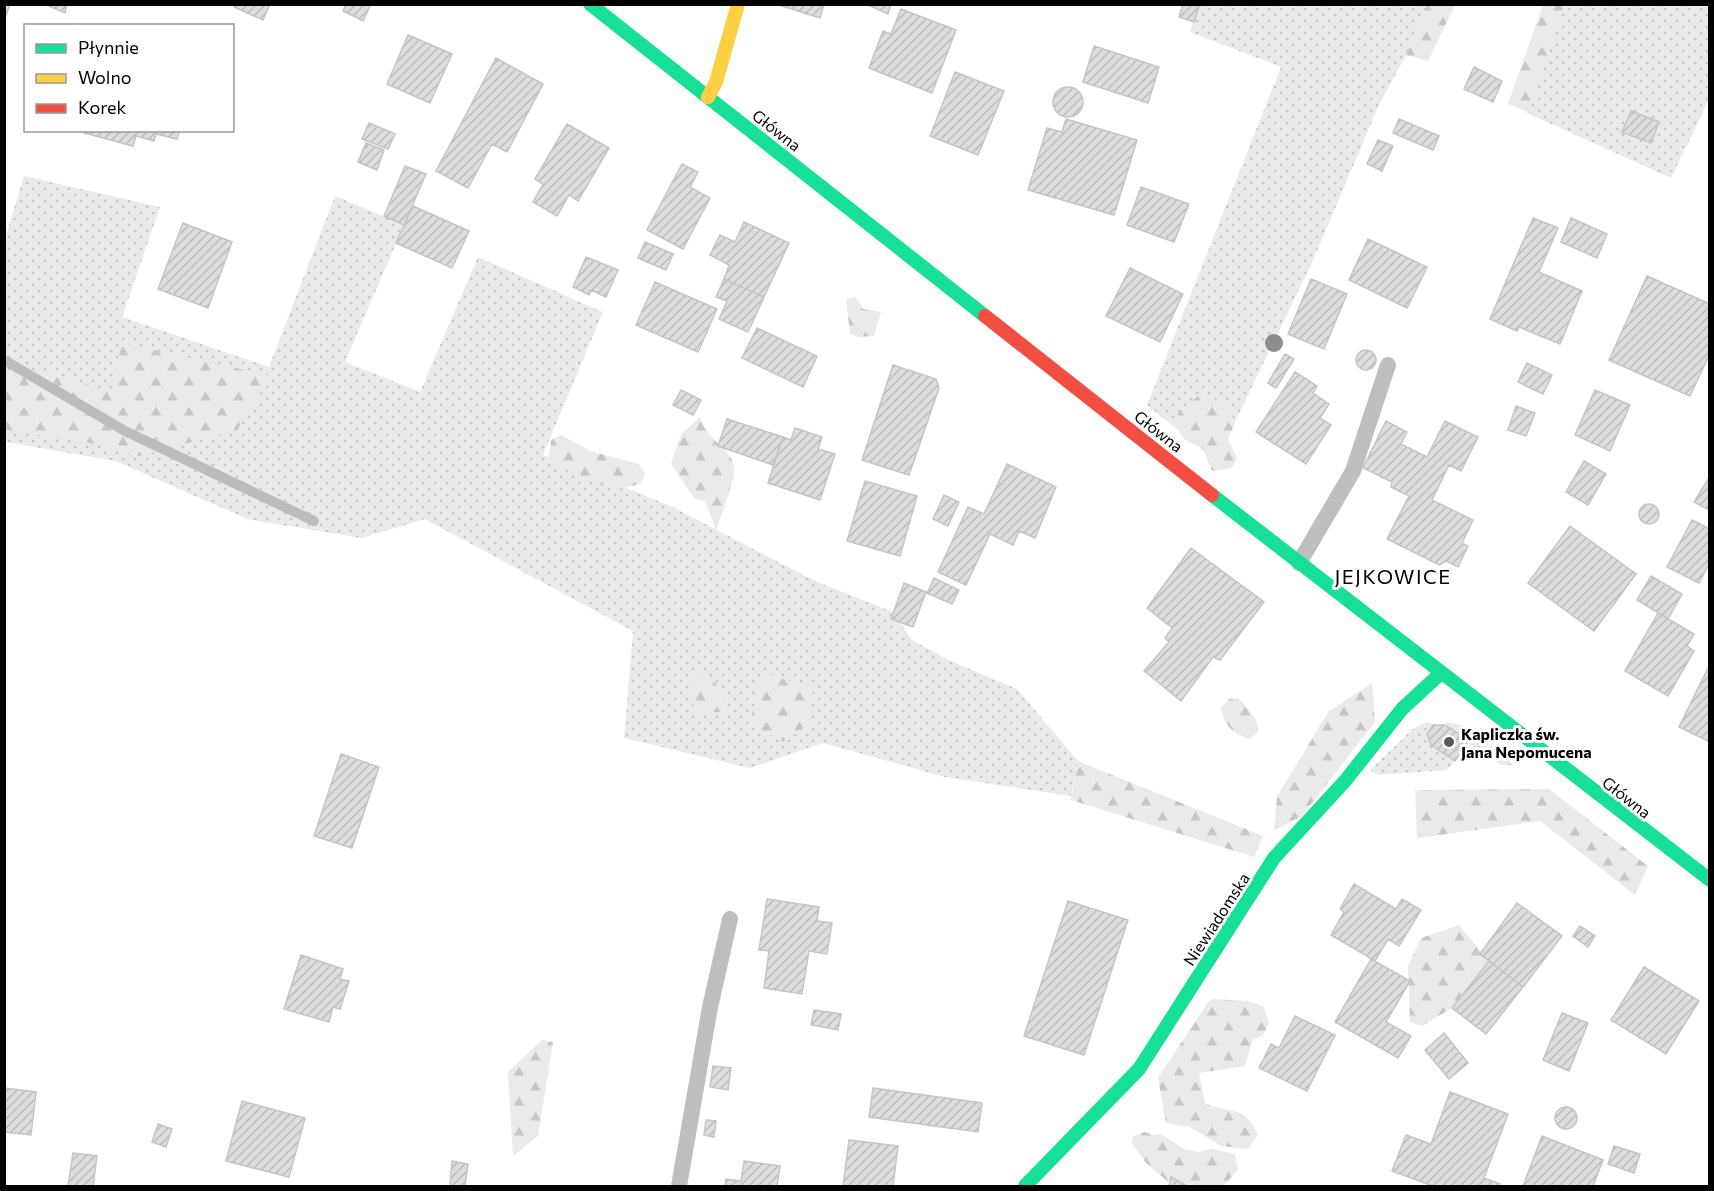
<svg xmlns="http://www.w3.org/2000/svg" width="1714" height="1191" viewBox="0 0 1714 1191" font-family="Commissioner,sans-serif">
  <defs>
    <pattern id="grass-dots" width="8" height="8" patternUnits="userSpaceOnUse" patternTransform="scale(1.5)"><rect width="8" height="8" fill="#eaeaea"/><path d="M2 2h.1M6 6h.1" fill="none" stroke="#c7c7c7" stroke-width="1.8" stroke-linecap="round"/></pattern>
    <pattern id="forest-firs" width="22" height="20" patternUnits="userSpaceOnUse" patternTransform="scale(1.5)"><rect width="22" height="20" fill="#eaeaea"/><path d="M5 1l3.5 6h-7zM16 11l3.5 6h-7z" fill="#c7c7c7"/></pattern>
    <pattern id="building-hatch" width="6" height="6" patternUnits="userSpaceOnUse" patternTransform="scale(1.5)"><rect width="6" height="6" fill="#ddd"/><path d="M-1 1l2-2M0 6l6-6M5 7l2-2" fill="none" stroke="#bcbcbc"/></pattern>
  </defs>
  <rect width="100%" height="100%" fill="#fff"/>
  <path fill="url(#grass-dots)" d="M1200 5H1427L1406 55 1379 105 1311 265 1216 461 1147 405 1281 67 1190 32Z
    M1564 5H1709V99L1671 178 1527 113Z
    M24 176 160 207 122 317 269 367 335 196 404 225 345 362 420 392 478 257 603 312 543 455 671 506 815 581 893 612 911 639 946 659 1017 689 1078 761 1071 796 945 777 823 743 750 768 624 738 633 631 425 519 362 538 247 519 116 461 5 442 4 242Z
    M1427 722 1433 725 1427 734 1431 745 1455 761 1447 770 1378 775 1370 770 1413 729Z
    M1447 722 1464 726 1514 765H1501L1467 743 1468 740 1445 725Z"/>
  <path fill="url(#forest-firs)" d="M1427 5H1455L1428 61 1406 55Z
    M1543 5H1564L1528 112 1508 104Z
    M855 296 863 309 881 312 874 336 857 337 850 333 846 300Z
    M122 343 271 376 237 430 139 456 90 443 5 430V375L50 373 111 392Z
    M1201 394C1218 400 1229 404 1235 423L1228 439 1237 458 1232 468 1212 471 1202 446C1182 443 1175 432 1178 412Z
    M700 417C707 439 727 447 733 462 738 476 721 515 716 530L705 501 695 499 671 464 681 434Z
    M561 435 590 451 639 464 645 474 641 484 613 490 548 462 551 440Z
    M761 672 813 688 809 723 783 742 750 723Z
    M697 674C717 678 726 692 725 712H695L689 685Z
    M1372 683 1375 722 1302 816 1274 830 1277 797 1328 712Z
    M1238 698C1247 708 1261 719 1257 733L1249 739C1232 732 1225 727 1221 708L1229 699Z
    M1078 761 1263 836 1254 857 1071 800Z
    M1549 789 1648 866 1635 895 1540 821 1417 838 1415 790Z
    M1459 925 1489 961 1452 1008 1422 1026 1410 1022 1408 966 1421 938Z
    M1213 999 1247 1001 1263 1006 1269 1023 1263 1036 1253 1039 1245 1066 1199 1073 1205 1103C1233 1116 1244 1103 1258 1135L1248 1149 1221 1146 1190 1127 1166 1123 1158 1078 1208 1002Z
    M542 1040 553 1042 538 1136 513 1156 508 1072Z
    M1145 1132 1152 1135 1161 1134 1184 1149 1198 1152 1212 1149 1235 1154 1238 1169 1224 1186H1173L1146 1163 1132 1143 1133 1136Z"/>
  <g fill="none" stroke-linecap="round" stroke-linejoin="round">
    <path stroke="#bcbcbc" stroke-width="10" d="M4 360 125 431 314 521"/>
  </g>
  <path fill="url(#building-hatch)" stroke="#c5c5c5" stroke-width="1.5" d="M4 4H10L4 21Z
    M44 4H67L65 13Z
    M235 4H270L263 20 234 7Z
    M346 4H371L363 21 343 11Z
    M776 4H824L820 18Z
    M866 4H891L888 14Z
    M1183 4H1200L1194 22 1179 17Z
    M901 9 956 30 932 93 869 68 883 31 891 34Z
    M408 35 452 54 430 103 387 84Z
    M1094 46 1159 67 1148 103 1083 82Z
    M496 58 543 84 507 152 492 144 468 188 436 171Z
    M1474 67 1502 81 1493 102 1464 89Z
    M955 72 1004 91 978 155 930 136Z
    M1053 102a15 15 0 1 1 30 0a15 15 0 1 1-30 0Z
    M1631 111 1659 122 1651 143 1622 132Z
    M1066 119 1137 140 1114 215 1028 190 1047 128 1062 132Z
    M1399 119 1439 136 1433 150 1393 133Z
    M369 123 395 134 388 149 362 139Z
    M567 124 609 148 578 201 569 195 557 216 533 202 543 184 535 179Z
    M85 130H180L177 139 156 134 154 141 136 136 133 146 84 133Z
    M1378 140 1393 146 1382 171 1367 164Z
    M366 143 384 150 377 170 358 162Z
    M682 164 698 172 690 187 710 198 683 249 647 230Z
    M405 166 426 174 404 225 384 216Z
    M1141 187 1189 204 1174 242 1127 225Z
    M413 206 469 231 452 268 396 243Z
    M1533 218 1558 228 1539 272 1582 291 1560 344 1519 327 1517 331 1490 319Z
    M1571 218 1607 234 1597 258 1561 242Z
    M744 222 789 243 764 297 724 279 729 265 710 255 720 235 735 242Z
    M183 223 232 242 208 308 158 289Z
    M1368 239 1427 267 1407 308 1349 280Z
    M645 242 673 254 666 270 638 258Z
    M586 257 618 270 606 297 591 290 589 295 573 287Z
    M1130 268 1183 294 1160 342 1106 316Z
    M1647 276 1710 304V353L1690 396 1609 360Z
    M724 279 764 297 748 332 719 319 727 301 716 297Z
    M1311 279 1347 294 1324 349 1288 334Z
    M655 282 717 309 698 352 636 325Z
    M757 328 817 356 803 387 742 358Z
    M1356 360a10 10 0 1 1 20 0a10 10 0 1 1-20 0Z
    M1285 354 1294 359 1276 388 1268 383Z
    M1527 363 1552 375 1543 394 1518 382Z
    M893 365 936 379 939 388 909 475 862 460Z
    M1295 372 1317 386 1313 393 1329 404 1320 418 1331 425 1306 464 1256 432Z
    M681 390 701 400 693 415 673 405Z
    M1595 390 1630 405 1610 451 1575 435Z
    M1516 406 1535 413 1526 436 1508 430Z
    M727 419 783 437 773 465 718 446Z
    M1386 421 1407 432 1401 444 1427 457 1445 421 1478 437 1461 471 1449 465 1432 500 1473 520 1462 543 1468 546 1458 567 1446 561 1439 565 1387 539 1409 496 1391 487 1392 482 1363 468Z
    M795 428 822 437 818 449 835 454 820 500 768 483 783 437 791 440Z
    M1584 461 1606 474 1588 505 1566 492Z
    M1007 464 1056 487 1035 538 1019 531 1013 545 990 534 966 585 938 572 968 507 984 514Z
    M1710 476V505L1707 509 1694 502Z
    M865 481 917 496 900 556 847 541Z
    M944 495 959 502 948 526 933 519Z
    M1639 514a10 10 0 1 1 20 0a10 10 0 1 1-20 0Z
    M1692 520 1710 529V562L1699 583 1667 567Z
    M1570 526 1636 574 1594 631 1528 583Z
    M1191 548 1264 602 1220 660 1213 657 1181 701 1144 671 1169 642 1165 638 1172 628 1147 608Z
    M1651 576 1682 594 1668 619 1637 600Z
    M934 578 959 590 952 604 927 593Z
    M904 583 926 592 913 627 891 619Z
    M1658 613 1694 634 1687 646 1694 651 1668 696 1625 671Z
    M1709 666H1710V742L1679 727Z
    M1433 725H1445L1469 740 1455 761 1431 745 1427 734Z
    M341 754 379 767 352 848 314 836Z
    M1354 884 1396 909 1402 899 1421 910 1399 946 1388 939 1375 961 1331 935 1344 912 1340 909Z
    M767 899 819 907 817 921 832 923 827 954 809 951 802 994 764 988 769 951 759 950Z
    M1068 901 1128 920 1084 1055 1024 1036Z
    M1517 903 1562 936 1523 987 1480 954Z
    M1580 926 1595 936 1588 947 1573 936Z
    M301 955 343 969 340 979 349 981 340 1009 333 1007 329 1022 284 1009Z
    M1371 959 1410 981 1386 1022 1411 1036 1398 1058 1335 1022Z
    M1489 961 1523 987 1486 1034 1452 1008Z
    M1644 967 1699 1001 1666 1054 1611 1020Z
    M814 1010 841 1014 838 1030 811 1025Z
    M1562 1013 1588 1023 1569 1071 1543 1060Z
    M1295 1016 1335 1035 1307 1091 1259 1068 1271 1044 1279 1048Z
    M1444 1033 1468 1063 1449 1079 1425 1050Z
    M713 1066 731 1068 728 1090 710 1087Z
    M4 1088 36 1092 31 1135 4 1132Z
    M873 1088 982 1103 978 1132 869 1117Z
    M1450 1092 1508 1114 1484 1178 1500 1184 1499 1186H1433L1392 1171 1406 1135 1431 1144Z
    M242 1101 305 1118 289 1177 226 1161Z
    M1555 1118a11 11 0 1 1 22 0a11 11 0 1 1-22 0Z
    M706 1120 716 1121 714 1137 704 1135Z
    M158 1124 172 1129 166 1147 152 1142Z
    M1542 1136 1603 1160 1593 1186H1523Z
    M849 1140 898 1146 893 1186H843Z
    M1614 1146 1640 1154 1634 1173 1608 1164Z
    M73 1153 97 1156 93 1186H68Z
    M452 1161 468 1164 465 1186H450Z
    M744 1161 780 1166 777 1186H725L726 1179 741 1181Z
    M1171 1177 1187 1186H1169Z"/>
  <g fill="none" stroke-linecap="round" stroke-linejoin="round">
    <path stroke="#bebebe" stroke-width="16" d="M1299 563 1353 471 1388 365
      M679 1186 710 1007 730 919"/>
    <path stroke="#16e098" stroke-width="14" d="M590 4 985 316
      M1212 495 1710 880
      M1025 1186 1139 1069 1274 858 1345 781 1402 709 1441 673"/>
    <path stroke="#ffcf43" stroke-width="14" d="M708 97 716 82 738 4"/>
    <path stroke="#f24e42" stroke-width="14" d="M985 316 1212 495"/>
  </g>
  <circle fill="#8d8d8d" cx="1274" cy="343" r="9"/>
  <circle fill="#595959" stroke="#fff" stroke-width="2" cx="1449" cy="742" r="6"/>
  <g text-anchor="middle" dominant-baseline="central" stroke-width="6" stroke-linejoin="round" paint-order="stroke">
    <g font-size="16" fill="#000" stroke="#fff">
      <text transform="translate(777 130) rotate(38)">Główna</text>
      <text transform="translate(1159 431) rotate(38)">Główna</text>
      <text transform="translate(1627 797) rotate(38)">Główna</text>
      <text transform="translate(1216 919) rotate(-57)">Niewiadomska</text>
    </g>
    <g font-size="16" font-weight="bold" fill="#000" stroke="#fff" text-anchor="start">
      <text x="1461" y="733">Kapliczka św.<tspan x="1461" dy="18">Jana Nepomucena</tspan></text>
    </g>
    <g font-size="20" letter-spacing="1.5" fill="#000" stroke="#fff">
      <text x="1393" y="576">JEJKOWICE</text>
    </g>
  </g>
  <rect width="1714" height="1191" fill="none" stroke="#000000" stroke-width="12"/>
  <rect x="24" y="24" width="210" height="108" fill="#ffffff" stroke="#999999" stroke-width="1.5"/>
  <rect x="36" y="44" width="30" height="9" fill="#16e098" stroke="#999999" stroke-width="1.5"/>
  <text x="78" y="54" font-size="18" fill="#000000">Płynnie</text>
  <rect x="36" y="74" width="30" height="9" fill="#ffcf43" stroke="#999999" stroke-width="1.5"/>
  <text x="78" y="84" font-size="18" fill="#000000">Wolno</text>
  <rect x="36" y="104" width="30" height="9" fill="#f24e42" stroke="#999999" stroke-width="1.5"/>
  <text x="78" y="114" font-size="18" fill="#000000">Korek</text>
</svg>
